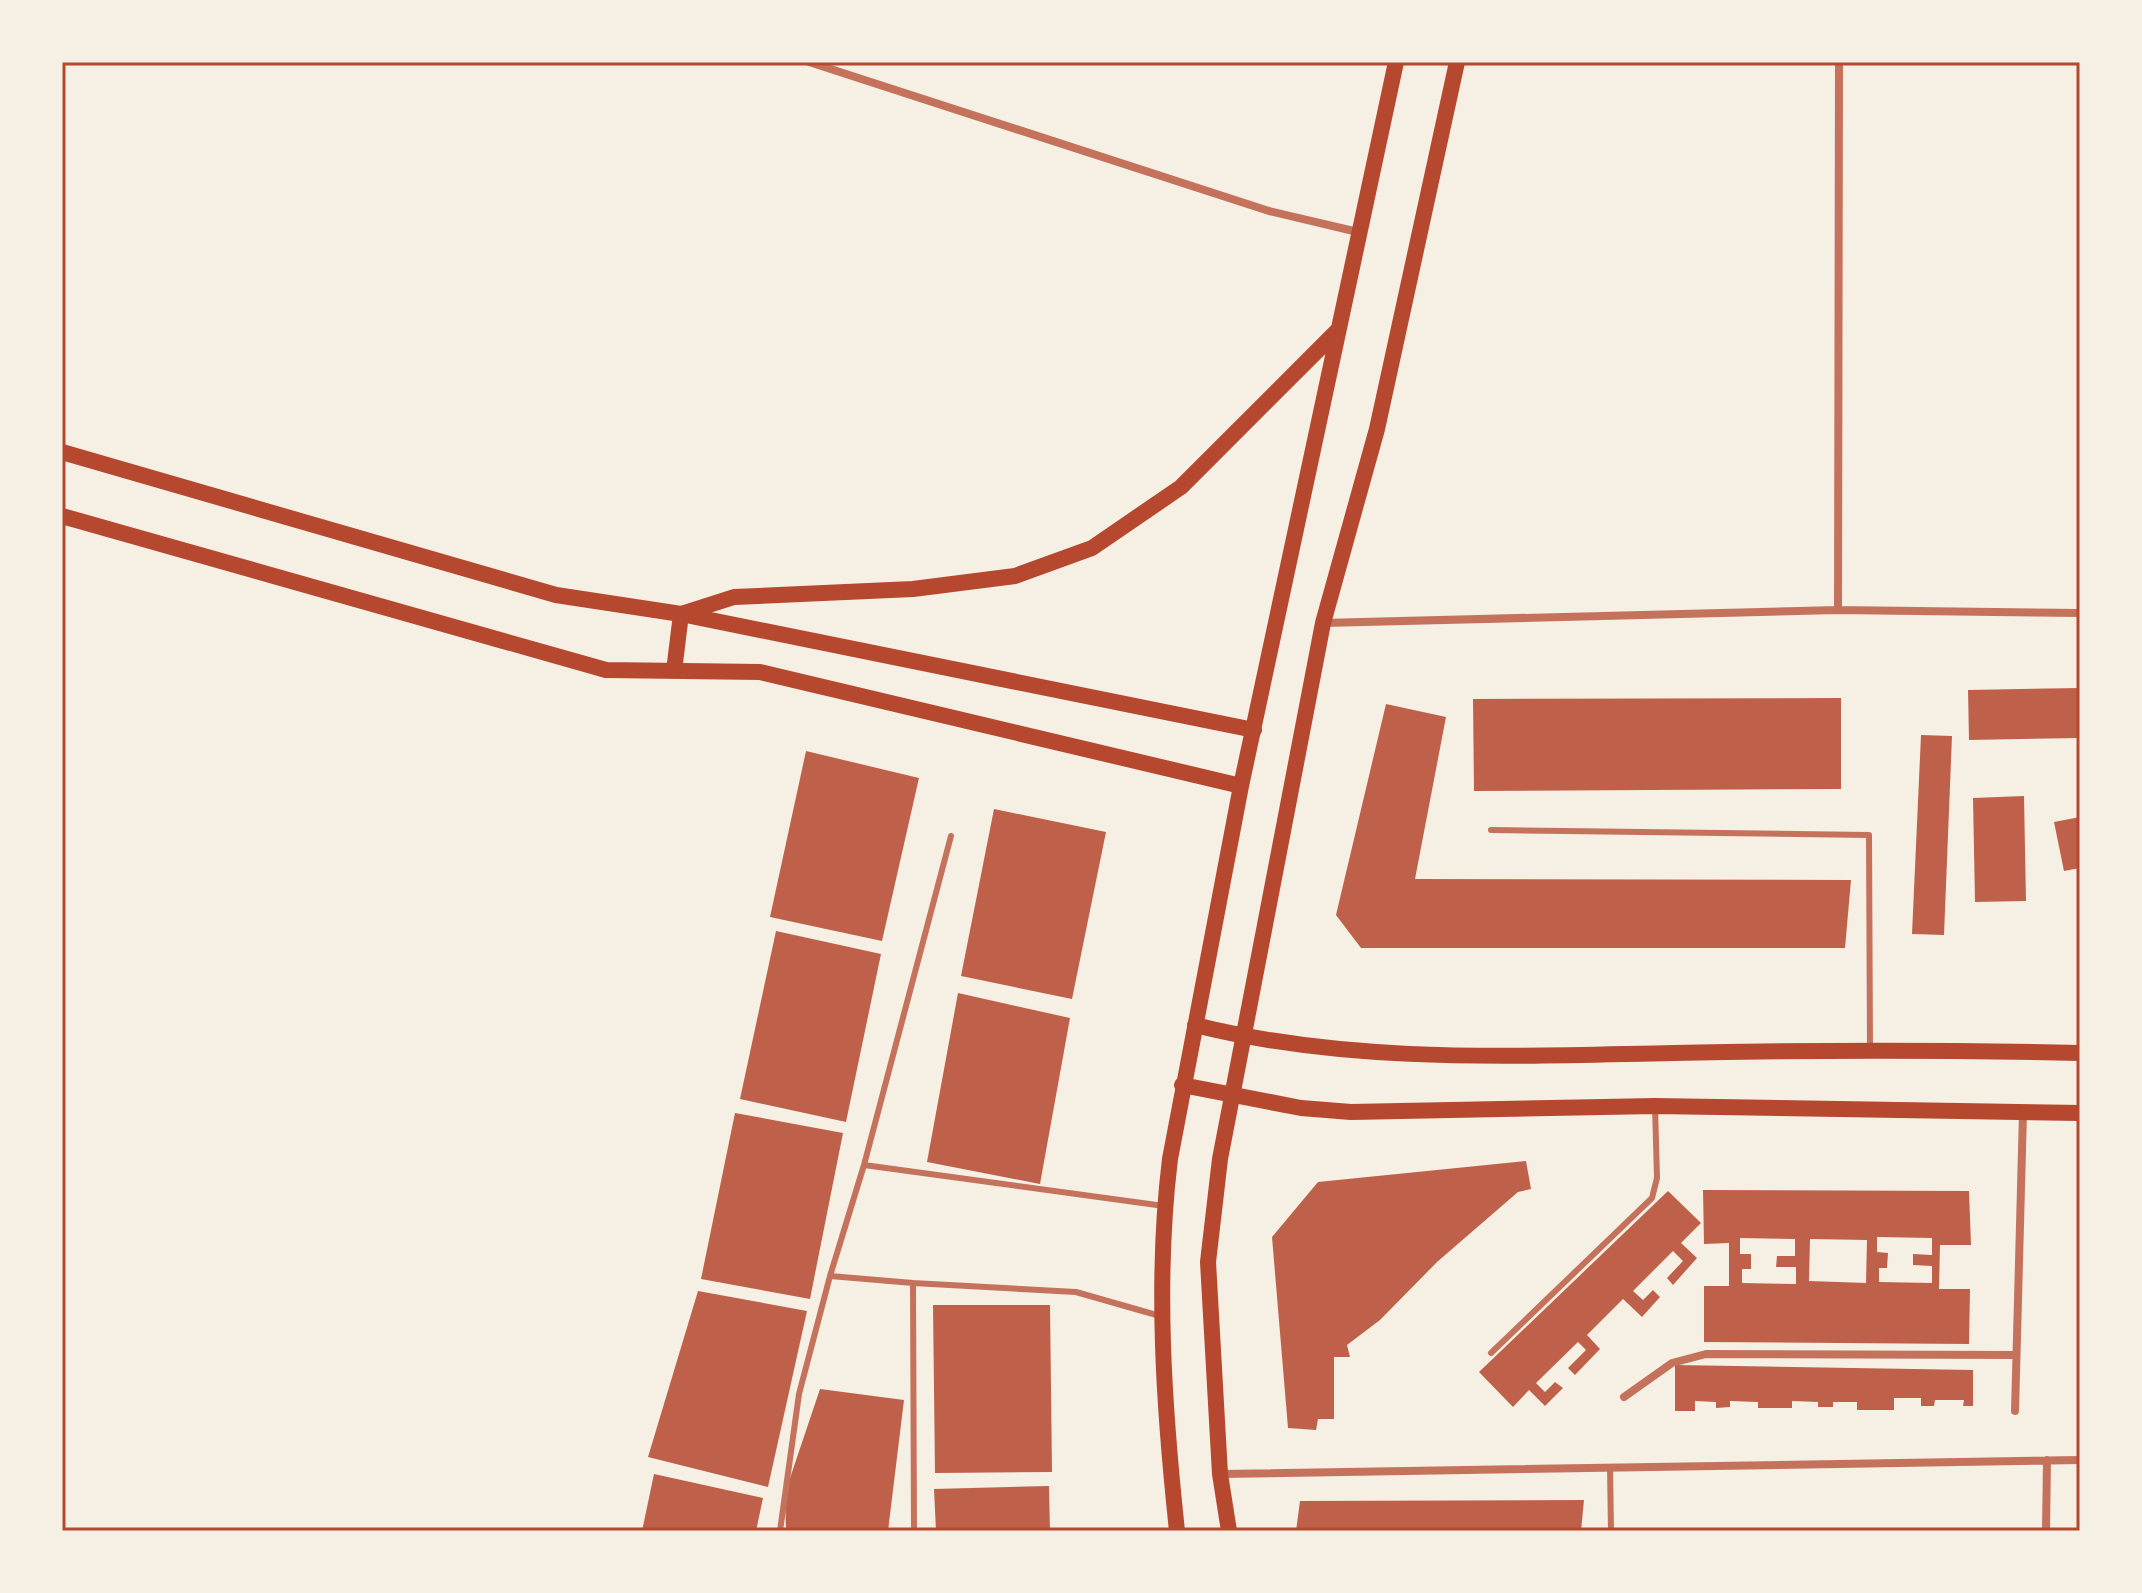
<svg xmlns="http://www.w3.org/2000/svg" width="2142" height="1593" viewBox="0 0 2142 1593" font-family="Montserrat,sans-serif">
  <rect width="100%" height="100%" fill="#f6efe4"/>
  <path fill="#bf614a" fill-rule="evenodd" d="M2080 688V738L1969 740 1968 690Z
    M1841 698V789L1474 791 1473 699Z
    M1386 704 1446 717 1415 879 1851 880 1845 948H1361L1336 915Z
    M1921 735 1952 736 1944 935 1912 934Z
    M806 751 919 778 882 941 770 917Z
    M2024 796 2026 901 1975 902 1973 798Z
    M994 809 1106 832 1072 999 961 976Z
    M2080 817V868L2064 871 2054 822Z
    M776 931 881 954 846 1122 740 1099Z
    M958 993 1070 1018 1040 1184 927 1162Z
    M735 1113 843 1133 810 1299 701 1279Z
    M1526 1161 1531 1189 1518 1192 1437 1262 1380 1320 1347 1345 1350 1357H1334V1419H1318L1316 1430 1288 1428 1272 1237 1318 1182Z
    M1703 1190 1969 1191 1971 1245H1940L1939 1289H1970L1969 1344 1704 1342V1286H1729V1243L1704 1244ZM1877 1237 1932 1238V1255L1913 1254V1265L1932 1266V1283L1879 1282V1268H1887L1888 1253 1877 1252ZM1740 1238 1795 1239V1256H1777L1776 1267H1796V1284L1742 1283V1269H1751V1254H1740ZM1810 1239 1867 1240 1866 1283 1809 1281Z
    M1668 1191 1701 1223 1681 1243 1697 1258 1673 1285 1667 1278 1683 1261 1673 1251 1633 1291 1643 1300 1653 1290 1660 1297 1642 1317 1623 1299 1587 1335 1600 1349 1575 1375 1568 1368 1586 1350 1578 1342 1536 1383 1545 1392 1555 1382 1563 1388 1545 1406 1529 1390 1513 1407 1479 1372Z
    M698 1291 807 1311 768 1487 648 1457Z
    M933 1305H1050L1052 1472 935 1473Z
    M1675 1365 1973 1370V1406H1963L1964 1400H1935L1934 1406H1921V1398H1894V1410H1857V1402H1833V1407H1818V1402L1792 1401V1408H1758V1402L1730 1401V1407L1716 1408V1402L1695 1401V1411H1675Z
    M820 1389 904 1400 888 1531H786L785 1493Z
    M654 1474 763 1498 756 1531H642Z
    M1049 1486 1050 1531H936L934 1489Z
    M1584 1500 1581 1531H1296L1300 1501Z"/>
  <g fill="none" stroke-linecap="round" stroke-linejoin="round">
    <path stroke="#c5725c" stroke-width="6" d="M1491 830 1869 835 1870 1049
      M864 1165 1164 1206
      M913 1283 830 1276 864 1165 951 836
      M1491 1353 1652 1198 1657 1178 1655 1106
      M1610 1467 1611 1531
      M780 1531 799 1394 830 1276
      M914 1531 913 1283 1076 1292 1160 1316"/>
    <path stroke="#c5725c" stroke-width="8" d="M809 62 1269 211 1358 232
      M1838 610 1839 62
      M1323 623 1838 610 2080 613
      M1624 1397 1672 1363 1706 1354 2016 1355
      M2015 1411 2023 1113
      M1220 1474 2080 1460
      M2046 1531 2047 1460"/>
    <path stroke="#b5482f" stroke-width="16" d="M62 452 556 595 681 614 1254 730
      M62 516 606 670 760 672 1241 786
      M674 671 681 614 734 597 913 589 1015 576 1092 548 1181 487 1339 329
      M1195 1025C1351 1064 1512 1056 1673 1053 1809 1050 1944 1050 2080 1053
      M1182 1085 1301 1108 1351 1112 1655 1106 2080 1113
      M1177 1531C1164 1409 1155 1281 1170 1159L1241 786 1396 62
      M1229 1531 1220 1474 1208 1262 1220 1159 1323 623 1377 429 1457 62"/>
  </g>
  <rect width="2142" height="1593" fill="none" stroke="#f6efe4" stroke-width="128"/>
  <rect x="64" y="64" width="2014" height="1465" fill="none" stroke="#b5482f" stroke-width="3"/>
</svg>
